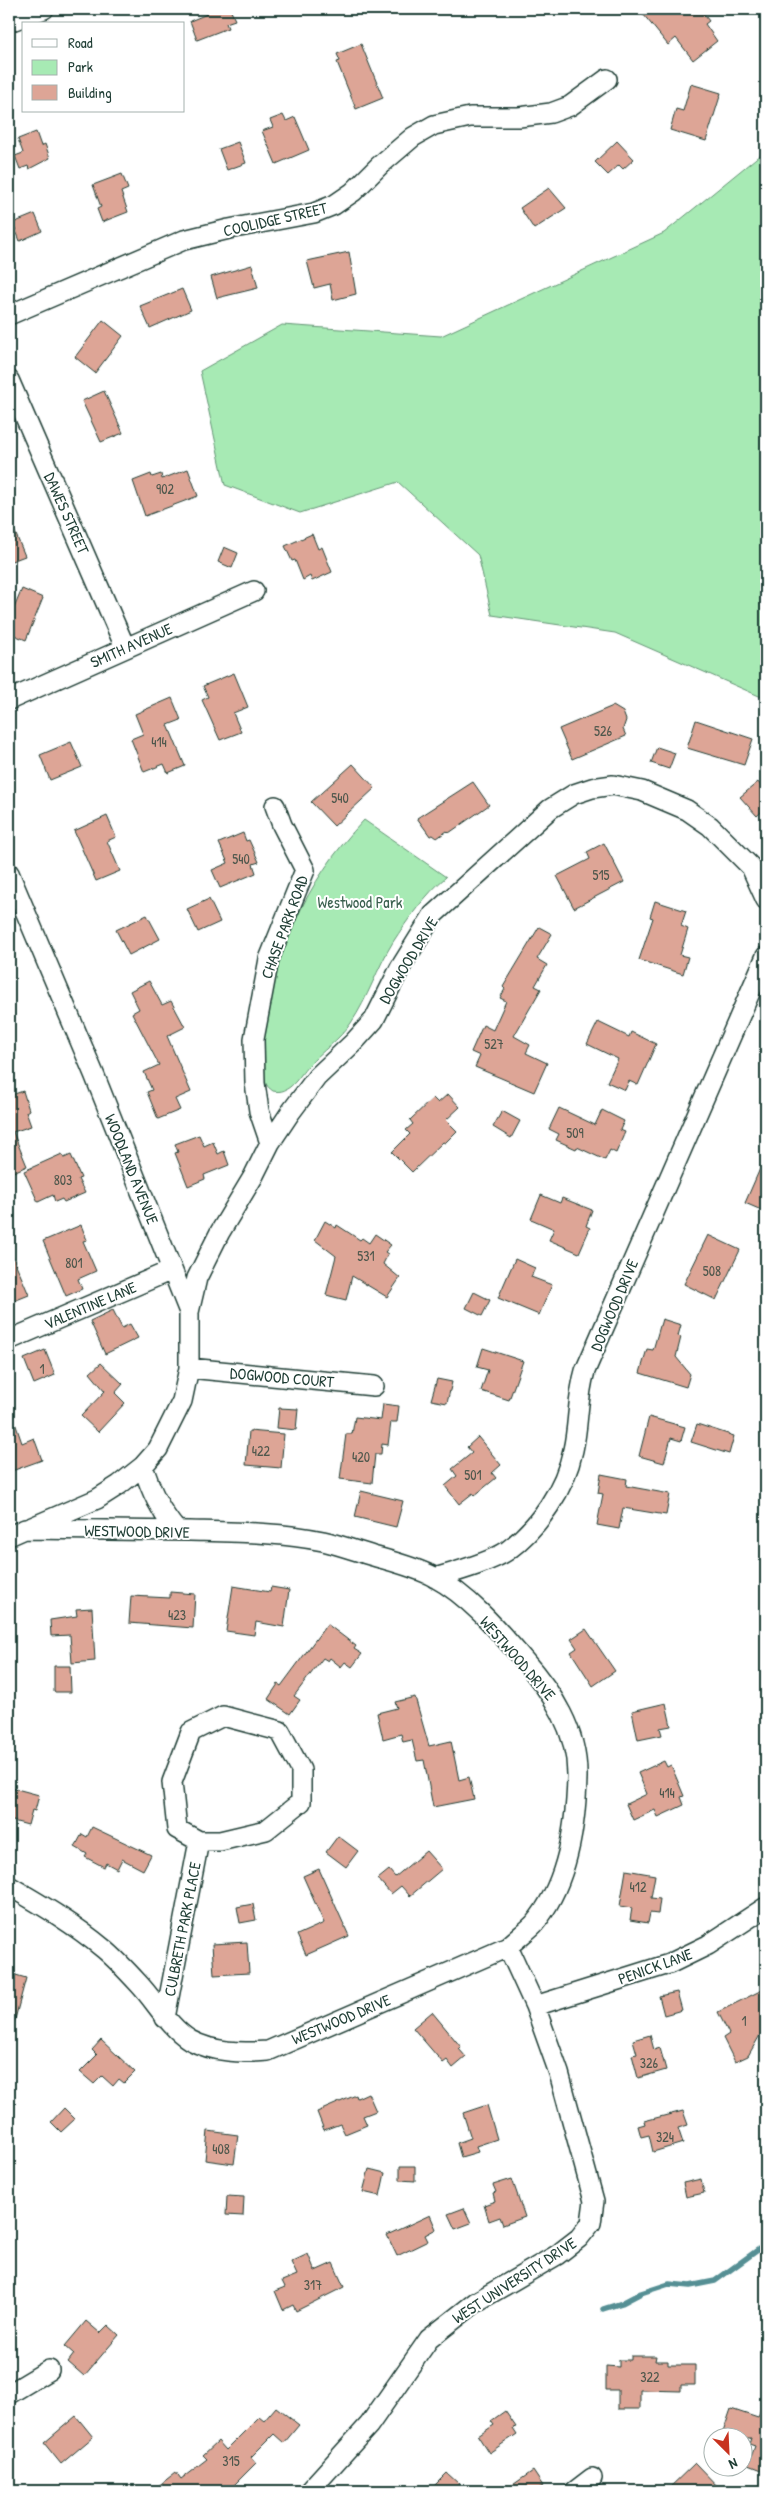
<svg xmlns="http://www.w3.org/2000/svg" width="775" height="2500" viewBox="0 0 775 2500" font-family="'Patrick Hand',sans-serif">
  <rect width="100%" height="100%" fill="#fff"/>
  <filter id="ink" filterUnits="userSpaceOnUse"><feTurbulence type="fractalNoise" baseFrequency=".02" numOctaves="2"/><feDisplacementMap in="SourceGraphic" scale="10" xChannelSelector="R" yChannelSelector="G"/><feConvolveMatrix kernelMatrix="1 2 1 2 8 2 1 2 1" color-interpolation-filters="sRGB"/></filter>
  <g filter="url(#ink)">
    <path fill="#a7eab4" stroke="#639474" d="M766 150V699L615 633 492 615 478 555 398 482 300 513 225 485 200 371 282 325 441 336 664 233Z
      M364 820 446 877C425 895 408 919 393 942 377 968 368 998 351 1023 339 1040 322 1051 308 1066 298 1077 290 1095 273 1091 257 1081 262 1057 263 1042 272 956 305 882 364 820Z"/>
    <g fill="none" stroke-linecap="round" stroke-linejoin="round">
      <path stroke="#548f94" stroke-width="5.5" d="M603 2309 622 2303 641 2293 669 2284 690 2286 715 2281 766 2244"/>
    </g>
    <path fill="#dda596" stroke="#1f3d34" d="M205 9H230L235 20 226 23 228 28 197 40 190 21 207 14Z
      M639 9H700L709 21 705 24 717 41 693 60 676 38 668 45Z
      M361 44 383 98 356 109 337 62 340 61 337 54Z
      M691 84 721 93 706 141 670 130 676 109 683 111Z
      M283 115 286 121 295 117 309 150 276 164 262 131 273 127 270 120Z
      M36 132 41 146 45 144 50 158 29 169 28 166 20 169 15 156 23 153 18 139Z
      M617 141 634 159 623 169 619 165 608 175 595 162Z
      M238 142 246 163 227 170 219 149Z
      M122 174 128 189 121 192 128 212 102 222 97 209 101 207 93 185Z
      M549 188 566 208 534 229 520 208Z
      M35 214 42 231 20 241 13 223Z
      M349 252 356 294 333 300 330 284 314 288 307 261Z
      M252 265 258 288 217 298 211 277Z
      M182 289 191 310 150 328 140 306Z
      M103 320 123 336 95 373 75 357Z
      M104 391 123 433 101 442 82 401Z
      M188 469 198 496 145 516 133 481 151 474 152 477 161 474 162 479Z
      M9 518 25 556 9 562Z
      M312 534 318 549 322 547 332 572 312 581 310 576 303 580 295 560 292 561 285 546Z
      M224 547 238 553 232 568 218 562Z
      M22 589 43 598 26 640 9 633V605L14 608Z
      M234 673 248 707 233 713 241 732 220 740 202 700 208 697 203 686Z
      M172 698 181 720 168 725 185 766 168 773 164 764 144 772 131 739 143 734 135 714Z
      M613 706 623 712 626 720 623 729 626 736 572 759 559 729Z
      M696 720 753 739 744 765 687 748Z
      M71 742 82 767 50 780 40 755Z
      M657 747 675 753 669 769 651 763Z
      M353 764 375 788 334 826 311 802Z
      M473 782 489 805 449 833 447 831 437 838 433 835 430 836 417 818Z
      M758 782 766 792V808L757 816 740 797Z
      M107 816 116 837 107 841 120 871 96 881 74 831Z
      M243 833 246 841 249 840 259 862 253 864 256 873 220 888 212 870 228 863 219 843Z
      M604 843 624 882 574 908 557 876 590 859 587 852Z
      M209 899 220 922 198 932 187 909Z
      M655 901 686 911 681 926 688 929 680 955 688 957 683 974 639 960 653 918 650 917Z
      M147 915 160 939 129 955 116 930Z
      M539 927 552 934 537 959 547 965 535 986 541 989 514 1036 530 1045 526 1053 547 1063 534 1092 475 1067 480 1056 471 1052 483 1025 493 1030 506 1001 500 998 505 989 503 987Z
      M149 981 162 1005 171 1001 185 1027 167 1036 191 1092 175 1099 180 1110 158 1119 147 1092 152 1090 144 1072 159 1065 132 1013 139 1009 130 991Z
      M598 1022 629 1037 631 1032 656 1044 638 1085 629 1081 625 1090 607 1082 618 1059 587 1044Z
      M23 1091 29 1110 26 1112 31 1126 13 1132 27 1166 9 1174V1096Z
      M448 1094 460 1107 446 1120 457 1131 445 1143 443 1142 412 1172 392 1152 410 1134 406 1130 413 1124 410 1120 433 1098 438 1103Z
      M559 1108 595 1125 602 1110 624 1121 620 1130 625 1132 616 1153 610 1150 605 1160 577 1147 576 1149 556 1140 559 1134 549 1129Z
      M502 1111 520 1121 511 1138 493 1127Z
      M199 1135 204 1146 213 1142 218 1154 224 1151 229 1165 204 1175 205 1179 188 1186 175 1153 178 1152 175 1144Z
      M62 1154 64 1158 71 1155 81 1178 78 1179 85 1193 64 1202 62 1199 55 1202 53 1195 38 1202 24 1171Z
      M766 1155V1212L745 1203Z
      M541 1195 560 1203 562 1198 592 1210 586 1226 590 1228 579 1253 549 1240 554 1229 531 1219Z
      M325 1221 336 1228 337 1225 360 1240 362 1238 369 1243 375 1234 391 1245 385 1252 388 1254 383 1264 400 1278 387 1297 352 1276 346 1300 326 1295 336 1256 315 1240Z
      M81 1225 87 1240 83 1241 96 1271 78 1279 82 1289 66 1296 43 1241Z
      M708 1235 740 1250 716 1300 684 1284Z
      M9 1248 29 1295 9 1303Z
      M515 1259 535 1268 531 1277 552 1285 539 1315 498 1298Z
      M474 1292 490 1300 482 1316 466 1308Z
      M113 1310 122 1328 130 1324 138 1338 105 1354 90 1321Z
      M662 1319 681 1325 678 1336 681 1337 676 1357 690 1374 686 1387 640 1373 647 1349 653 1350Z
      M483 1348 523 1361 509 1400 481 1391 488 1370 477 1367Z
      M45 1350 55 1375 34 1384 24 1359Z
      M101 1363 123 1384 115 1393 125 1403 98 1432 81 1416 105 1391 90 1373Z
      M437 1379 452 1382 447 1403 431 1400Z
      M383 1404 399 1406 397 1422H391L388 1445 382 1444 381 1454H375L372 1483 340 1479 346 1434H352L355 1417 381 1420Z
      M279 1408 298 1409 296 1430 277 1428Z
      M11 1411 22 1443 34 1438 42 1460 9 1472V1412Z
      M649 1417 685 1427 681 1441 671 1438 664 1463 639 1456Z
      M697 1424 734 1436 729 1454 691 1442Z
      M249 1431 284 1434 281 1468 246 1465Z
      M478 1437 501 1465 492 1473 496 1478 474 1496 473 1493 459 1504 445 1486 457 1476 452 1469 472 1453 467 1447Z
      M601 1474 627 1479 626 1486 670 1494 666 1515 623 1508 619 1529 597 1525 603 1494 598 1493Z
      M361 1491 403 1501 396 1527 355 1517Z
      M233 1586 270 1592 271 1587 289 1590 284 1627 256 1622 254 1635 226 1631Z
      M170 1592 195 1594 193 1628 129 1623 131 1596 170 1598Z
      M92 1608 95 1661 72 1663 70 1635 51 1636 50 1620 77 1616 76 1609Z
      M327 1624 356 1646 354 1649 362 1654 352 1667 345 1662 341 1667 330 1658 328 1661 323 1658 294 1696 300 1700 290 1714 268 1699 278 1684 281 1686Z
      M586 1629 615 1671 593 1686 571 1652 577 1648 571 1639Z
      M54 1666H70L71 1692H54Z
      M415 1697 429 1746 451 1741 459 1780 469 1777 474 1799 433 1807 424 1760 417 1761 412 1740 403 1742 401 1734 383 1739 377 1713 397 1708 395 1702Z
      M666 1703 671 1726 660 1728 662 1735 638 1740 632 1711Z
      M664 1761 667 1767 671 1765 684 1796 681 1797 684 1805 658 1817 655 1810 633 1820 626 1804 647 1794 638 1773Z
      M9 1787 39 1795 35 1811 32 1810 28 1825 9 1820Z
      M92 1827 151 1855 143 1870 122 1859 117 1869 106 1863 104 1867 85 1857 87 1854 75 1847 82 1834 87 1837Z
      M338 1836 358 1851 346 1867 326 1852Z
      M426 1851 442 1869 410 1896 401 1886 391 1894 378 1879 389 1870 395 1877Z
      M319 1869 349 1936 306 1955 297 1935 324 1923 303 1876Z
      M626 1870 655 1875 651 1898 660 1899 658 1914 650 1913 648 1923 630 1920 632 1908 620 1906Z
      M253 1904 256 1920 240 1923 237 1907Z
      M247 1942 249 1973 214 1975 212 1944Z
      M9 1973 26 1978 14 2023H9Z
      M766 1988V2028L763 2030 748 2056 735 2062 723 2038 729 2034 718 2012Z
      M677 1992 682 2010 664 2015 659 1996Z
      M432 2012 461 2047 459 2049 466 2057 453 2068 447 2060 443 2063 413 2028Z
      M650 2035 654 2050 660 2048 666 2070 638 2078 632 2055 637 2054 633 2040Z
      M101 2040 135 2072 124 2083 119 2079 113 2086 102 2076 94 2084 80 2072 97 2055 92 2050Z
      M368 2093 376 2111 363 2116 367 2125 345 2134 340 2124 324 2130 317 2112 356 2095 357 2098Z
      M487 2105 497 2139 476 2146 478 2152 461 2157 457 2143 471 2138 463 2113Z
      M64 2108 75 2119 61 2132 51 2122Z
      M683 2111 688 2125 678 2128 683 2143 653 2152 649 2135 641 2137 638 2126 645 2124 644 2121Z
      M208 2131 238 2135 234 2164 205 2160Z
      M400 2166H415V2181L400 2180Z
      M369 2169 385 2173 380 2196 363 2192Z
      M512 2179 525 2217 503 2225 500 2217 489 2221 484 2205 495 2201 493 2193 496 2192 493 2185Z
      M701 2179 704 2193 686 2197 683 2183Z
      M227 2196 244 2197 243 2216 226 2215Z
      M464 2208 471 2223 455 2229 448 2214Z
      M430 2215 436 2229 425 2235 428 2241 397 2256 387 2235Z
      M308 2254 315 2271 333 2263 344 2287 296 2311 293 2305 283 2310 275 2291 285 2287 282 2281 297 2275 291 2262Z
      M86 2321 100 2333 108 2325 119 2335 84 2376 68 2362 74 2354 65 2346Z
      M631 2356H656L655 2361H668V2365H695V2385H681V2391L640 2390V2409H618V2390H606V2366L619 2367V2360H631Z
      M764 2401H766V2472L748 2465 755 2446 749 2444 751 2438H721L731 2409 758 2418Z
      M276 2407 299 2425 284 2443 274 2434 251 2457 256 2463 228 2491H152L176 2472 181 2479 207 2459 203 2455 218 2441 226 2450 259 2417 264 2421Z
      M505 2411 516 2427 513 2428 517 2434 489 2453 478 2436 494 2425 491 2421Z
      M76 2416 93 2437 61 2464 44 2443Z
      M695 2463 722 2491H666Z
      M533 2471 543 2486 534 2491H504Z
      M447 2473 459 2484 453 2491H429Z"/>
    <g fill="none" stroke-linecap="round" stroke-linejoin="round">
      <g stroke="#1f3d34" stroke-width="22">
        <path id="street" d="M9 22 44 9
          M9 315 184 240 229 229 314 213 334 205 353 192 379 166 413 137 434 125 470 117H519L551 113 570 106 607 79
          M9 380 125 647
          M9 700 254 591
          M9 873 94 1074 189 1312V1368L182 1401 158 1449 143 1466 119 1485 97 1499 32 1527
          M270 1143 259 1111 255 1083 254 1039 269 959 305 870 282 825 275 806
          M189 1312 197 1278 220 1232 253 1177 270 1143 290 1113 317 1077 354 1042 374 1020 400 968 433 915 550 809 574 794 592 788 613 785 642 791 687 810 710 826 751 867 766 900
          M9 1340 172 1270
          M189 1368 374 1386
          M143 1466C151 1491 160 1511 177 1531
          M9 1536 25 1529C80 1530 135 1530 190 1531 234 1532 280 1532 323 1541 340 1545 356 1551 373 1556 394 1562 415 1567 434 1577 468 1595 498 1630 523 1659 552 1692 578 1731 577 1777 576 1826 567 1885 534 1924 526 1932 516 1939 508 1947L268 2051C242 2053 214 2053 190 2040 168 2026 156 2002 139 1984 128 1972 116 1959 104 1949 74 1924 42 1905 9 1886
          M435 1578C455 1572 491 1562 507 1551 539 1527 565 1489 573 1450 579 1424 577 1398 585 1371L766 956
          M223 1716 280 1731 301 1770V1802L266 1830 220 1841H199L177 1829 172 1782 191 1732Z
          M535 2006 669 1964 708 1945 766 1907
          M165 2018 199 1841
          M9 2394 49 2370
          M309 2491 369 2425 429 2339 476 2302 557 2255 579 2238 591 2223 594 2201 559 2073 535 2006 508 1947
          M575 2491 592 2478"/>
      </g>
      <use href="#street" stroke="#fff" stroke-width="19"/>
    </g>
  </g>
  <g text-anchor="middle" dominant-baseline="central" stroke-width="4" stroke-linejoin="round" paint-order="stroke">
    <g font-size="14" fill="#4e574c">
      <text x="165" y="488">902</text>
      <text x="603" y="730">526</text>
      <text x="159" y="741">414</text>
      <text x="340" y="797">540</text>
      <text x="241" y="858">540</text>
      <text x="601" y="874">515</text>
      <text x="494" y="1043">527</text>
      <text x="575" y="1132">509</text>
      <text x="63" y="1179">803</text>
      <text x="366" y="1255">531</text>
      <text x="74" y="1262">801</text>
      <text x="712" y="1270">508</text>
      <text x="42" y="1368">1</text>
      <text x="261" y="1450">422</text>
      <text x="361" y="1456">420</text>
      <text x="473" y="1474">501</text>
      <text x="177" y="1614">423</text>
      <text x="667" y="1792">414</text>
      <text x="638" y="1886">412</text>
      <text x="744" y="2020">1</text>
      <text x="649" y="2062">326</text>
      <text x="665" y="2136">324</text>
      <text x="221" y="2148">408</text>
      <text x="313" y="2284">317</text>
      <text x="650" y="2376">322</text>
      <text x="231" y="2460">315</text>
    </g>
    <g font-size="16" fill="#1f3d34" stroke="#fff">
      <text transform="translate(275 219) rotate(-13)">COOLIDGE STREET</text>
      <text transform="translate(67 513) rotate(66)">DAWES STREET</text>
      <text transform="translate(131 645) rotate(-24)">SMITH AVENUE</text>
      <text transform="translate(284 927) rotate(-70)">CHASE PARK ROAD</text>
      <text transform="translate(408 960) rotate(-59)">DOGWOOD DRIVE</text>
      <text transform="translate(132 1169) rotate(68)">WOODLAND AVENUE</text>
      <text transform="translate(90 1305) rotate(-23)">VALENTINE LANE</text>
      <text transform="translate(614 1305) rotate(-67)">DOGWOOD DRIVE</text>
      <text transform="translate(282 1377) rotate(5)">DOGWOOD COURT</text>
      <text transform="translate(137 1531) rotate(1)">WESTWOOD DRIVE</text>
      <text transform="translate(518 1658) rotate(49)">WESTWOOD DRIVE</text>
      <text transform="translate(182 1929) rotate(-79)">CULBRETH PARK PLACE</text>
      <text transform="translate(655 1966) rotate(-20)">PENICK LANE</text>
      <text transform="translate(341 2019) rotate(-23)">WESTWOOD DRIVE</text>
      <text transform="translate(514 2280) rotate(-33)">WEST UNIVERSITY DRIVE</text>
    </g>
    <g font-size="16" fill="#3a604e" stroke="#fff">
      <text x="360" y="902">Westwood Park</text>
    </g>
  </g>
  <rect width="775" height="2500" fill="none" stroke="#fff" stroke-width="30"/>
  <rect x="15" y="15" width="745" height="2470" fill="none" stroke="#1f3d34" stroke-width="2" filter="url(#ink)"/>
  <rect x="22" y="22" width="162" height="90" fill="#ffffff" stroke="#a5b1ae"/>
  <rect x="32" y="39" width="25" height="8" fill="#ffffff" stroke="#a5b1ae"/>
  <text x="68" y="48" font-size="15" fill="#1f3d34">Road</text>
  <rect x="32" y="60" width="25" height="15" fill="#a7eab4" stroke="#a5b1ae"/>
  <text x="68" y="72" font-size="15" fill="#1f3d34">Park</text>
  <rect x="32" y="85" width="25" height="15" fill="#dda596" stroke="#a5b1ae"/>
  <text x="68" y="98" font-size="15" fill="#1f3d34">Building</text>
  <g transform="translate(728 2452) rotate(156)"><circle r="24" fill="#ffffff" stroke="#a5b1ae"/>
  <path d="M0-4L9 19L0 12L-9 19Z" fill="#c8321e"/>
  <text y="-8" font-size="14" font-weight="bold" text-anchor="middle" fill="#1f3d34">N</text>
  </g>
</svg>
